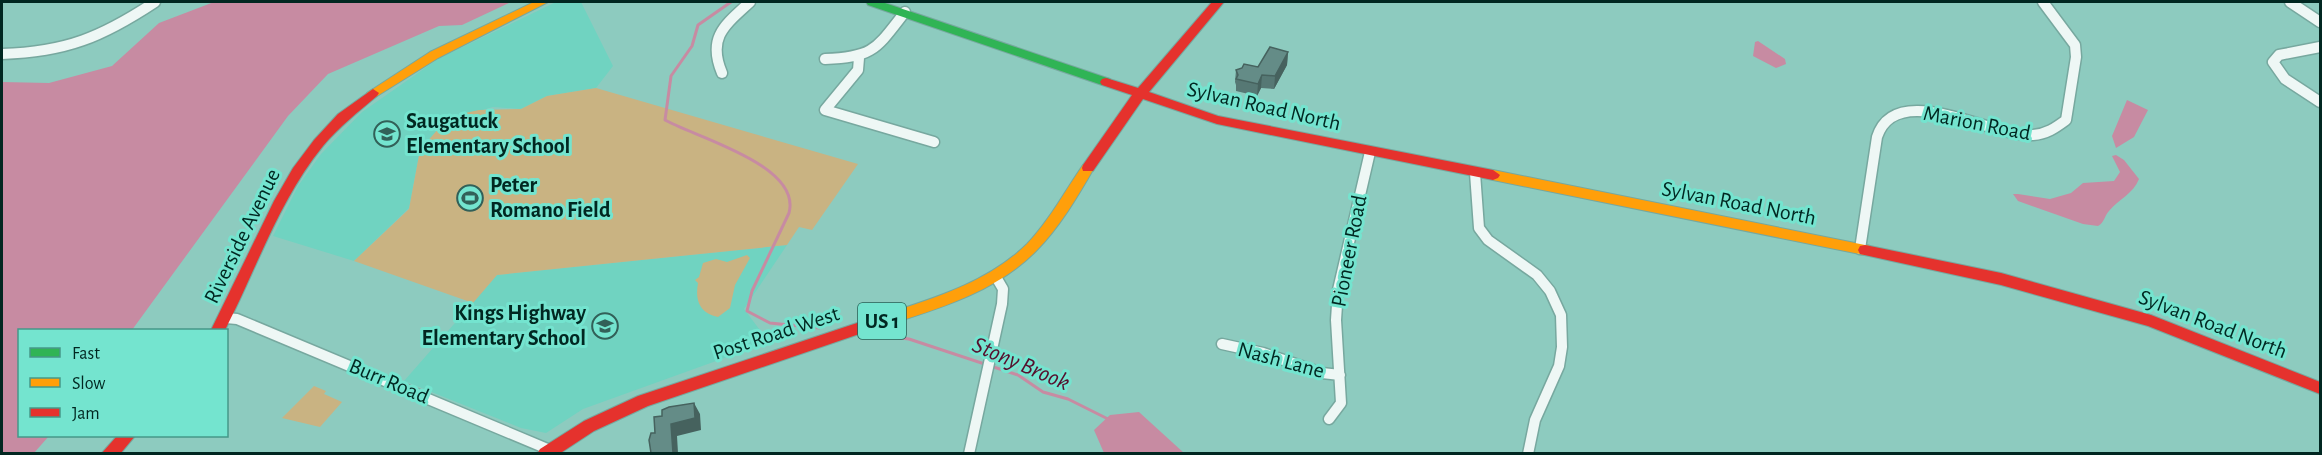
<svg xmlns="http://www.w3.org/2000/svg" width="2322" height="455" viewBox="0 0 2322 455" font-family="'Alegreya Sans',sans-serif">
  <rect width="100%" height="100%" fill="#8dcbbf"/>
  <path fill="#70d3c1" d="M556 2H581L613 66 596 88 547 96 521 109 493 107 455 118 439 128 420 150 409 208 354 261 273 236 298 186 321 154 362 112 438 59Z
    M787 245 744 309 769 342 583 409 546 433 521 428 404 381 497 275Z"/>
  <path fill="#c9b382" d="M596 88 858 164 812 230 799 227 787 245 497 275 473 303 354 261 409 209 420 150 439 128 465 113 479 110 521 109 547 96Z
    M747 255 750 258 735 285 730 308 718 317C699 313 695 300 698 283L695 280 699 277 703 263 716 259 727 262Z
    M314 386 326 391 324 394 342 402 320 427 282 418Z"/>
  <path fill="#c78ba2" d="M214 2H511L462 25 439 26 328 74 288 116 132 330H20V436H49L34 453H2V82L49 83 112 66 159 23Z
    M1758 41 1785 59 1786 64 1776 68 1753 56 1755 42Z
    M2127 100 2148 110 2134 137 2116 148 2112 136Z
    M2116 155 2124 160 2139 179C2133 194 2119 199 2109 211 2104 216 2105 222 2098 226L2083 224 2018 201 2013 194H2018L2050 199 2071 193 2083 183 2114 181 2120 172 2112 156Z
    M1139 412 1184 453H1104L1094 430 1110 415Z"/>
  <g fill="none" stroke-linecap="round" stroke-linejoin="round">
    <path stroke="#c78ba2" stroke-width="3" d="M731 2 698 25 692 46 671 76 665 120C695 137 802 165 789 213L752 291 747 311 770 323 819 328
      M876 335 909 339 1018 375 1043 392 1068 399 1108 419"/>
    <g stroke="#77a89f" stroke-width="13">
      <path id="street" d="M2290 2 2320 22
        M2320 47 2279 55 2273 62 2285 79 2320 102
        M2 54C66 52 102 37 155 2
        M859 58 858 70 825 110 934 142
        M825 59C874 57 876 49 905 12
        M722 73C707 37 725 25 750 2
        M1475 173 1479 228 1488 240 1537 275 1550 291 1561 315 1562 347 1559 366 1535 420 1528 454
        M1860 249 1877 137C1896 78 1993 138 2033 135 2047 134 2055 128 2066 120L2076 57 2075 45 2043 2
        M226 318 237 319 550 450
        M1222 344 1263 353 1322 373 1340 375
        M1329 419 1341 403 1336 320 1338 290 1370 152
        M969 454 1002 304 1003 289 996 277"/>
    </g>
    <g stroke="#77a89f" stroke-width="2">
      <path id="fast" d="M866 2H882L1110 79 1112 82 1110 85H1102L868 5Z"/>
    </g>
    <g stroke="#77a89f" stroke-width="2">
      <path id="slow" d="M534 2H548L438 58 377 96 373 97 367 93 430 52Z
        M1088 163 1094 168C1078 196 1059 228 1036 251 991 297 925 312 866 332L861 330 859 326 861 322C919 302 982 288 1027 244 1049 221 1065 191 1083 165Z
        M1493 170 1865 245 1870 246 1872 250 1870 254 1865 255 1493 180 1486 175Z"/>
    </g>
    <g stroke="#77a89f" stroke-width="2">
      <path id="jam" d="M1212 2H1224L1149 92 1218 116 1493 170 1500 175 1498 178 1493 180 1217 124 1143 99 1093 171H1083L1082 168 1083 165 1132 95 1102 85 1100 82 1102 79 1106 78 1138 88Z
        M373 89 379 93 377 96C358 112 339 127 323 146 279 200 256 270 225 330H211L274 201 293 168 314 140 338 114Z
        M1865 245 2001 273 2151 315 2320 382V394L2148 326 2001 285 1860 254 1858 250 1860 246Z
        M866 320 871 322 873 326 871 330 648 406 594 431 559 454H537L540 449 584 421 638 396Z
        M117 436H135L120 454H101Z"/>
    </g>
    <use href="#street" stroke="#eef7f5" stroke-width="10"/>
    <use href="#fast" fill="#30b455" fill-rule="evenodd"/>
    <use href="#slow" fill="#ff9f0a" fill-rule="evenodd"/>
    <use href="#jam" fill="#e5322d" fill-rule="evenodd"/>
  </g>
  <path fill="#567874" d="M1288 52 1287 65 1274 89 1261 88 1257 96 1236 91V85L1235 82 1236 70 1258 67Z"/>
  <path fill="#46625e" d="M1288 52 1287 65 1274 89 1275 76Z
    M1262 75 1261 88 1257 96 1258 84Z
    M694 403 700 414 701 430 677 436 678 453H673L671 424Z"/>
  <path fill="#648c87" stroke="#46625e" stroke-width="1.5" d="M1270 47 1288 52 1275 76 1262 75 1258 84 1236 79 1238 75 1236 70 1242 68 1244 64 1258 67Z
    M694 403 695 418 671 424 673 453H651L649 440 651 433H655L654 417 662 416V410L669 407Z"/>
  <defs>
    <g id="school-ring" transform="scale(1.35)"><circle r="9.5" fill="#74e4cf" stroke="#326058" stroke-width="1.5"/><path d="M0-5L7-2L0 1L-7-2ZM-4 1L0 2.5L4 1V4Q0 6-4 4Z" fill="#326058"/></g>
    <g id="stadium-ring" transform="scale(1.35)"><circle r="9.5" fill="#74e4cf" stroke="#326058" stroke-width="1.5"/><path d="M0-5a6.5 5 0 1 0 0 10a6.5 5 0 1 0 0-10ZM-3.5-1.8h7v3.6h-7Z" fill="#326058"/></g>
  </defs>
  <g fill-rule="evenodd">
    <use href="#school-ring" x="387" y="134"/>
    <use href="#stadium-ring" x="470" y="198"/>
    <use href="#school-ring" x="605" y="326"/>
  </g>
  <g text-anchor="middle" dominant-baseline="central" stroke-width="6" stroke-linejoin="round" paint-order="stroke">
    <rect fill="#74e4cf" stroke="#246055" stroke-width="1.5" x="858" y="303" width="48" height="36" rx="4.5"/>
    <g font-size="21" font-weight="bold" fill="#012721">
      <text x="882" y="321">US 1</text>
    </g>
    <g font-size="22" fill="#012721" stroke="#74e4cf">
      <text transform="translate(1264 106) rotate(13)">Sylvan Road North</text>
      <text transform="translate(1977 123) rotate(11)">Marion Road</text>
      <text transform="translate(1739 203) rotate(11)">Sylvan Road North</text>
      <text transform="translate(242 236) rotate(-64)">Riverside Avenue</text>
      <text transform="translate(1349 251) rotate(-79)">Pioneer Road</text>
      <text transform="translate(2213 324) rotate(21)">Sylvan Road North</text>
      <text transform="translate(776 333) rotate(-18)">Post Road West</text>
      <text transform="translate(1281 360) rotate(15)">Nash Lane</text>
      <text transform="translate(389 381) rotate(23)">Burr Road</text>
    </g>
    <g font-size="22" font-weight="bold" fill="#012721" stroke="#74e4cf" text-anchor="start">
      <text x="406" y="121">Saugatuck<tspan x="406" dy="25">Elementary School</tspan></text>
      <text x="490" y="185">Peter<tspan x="490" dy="25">Romano Field</tspan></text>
      <text x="586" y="313" text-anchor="end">Kings Highway<tspan x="586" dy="25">Elementary School</tspan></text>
    </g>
    <g font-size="24" font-style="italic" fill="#560f2d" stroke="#74e4cf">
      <text transform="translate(1021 364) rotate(23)">Stony Brook</text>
    </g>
  </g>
  <rect width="2322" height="455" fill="none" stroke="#012721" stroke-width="6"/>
  <rect x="18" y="329" width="210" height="108" fill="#74e4cf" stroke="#469889" stroke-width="1.5"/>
  <rect x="30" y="348" width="30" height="9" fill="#30b455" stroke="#469889" stroke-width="1.5"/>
  <text x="72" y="359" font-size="18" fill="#012721">Fast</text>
  <rect x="30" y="378" width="30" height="9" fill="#ff9f0a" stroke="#469889" stroke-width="1.5"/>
  <text x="72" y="389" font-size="18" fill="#012721">Slow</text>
  <rect x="30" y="408" width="30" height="9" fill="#e5322d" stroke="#469889" stroke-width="1.5"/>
  <text x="72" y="419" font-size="18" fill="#012721">Jam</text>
</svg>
